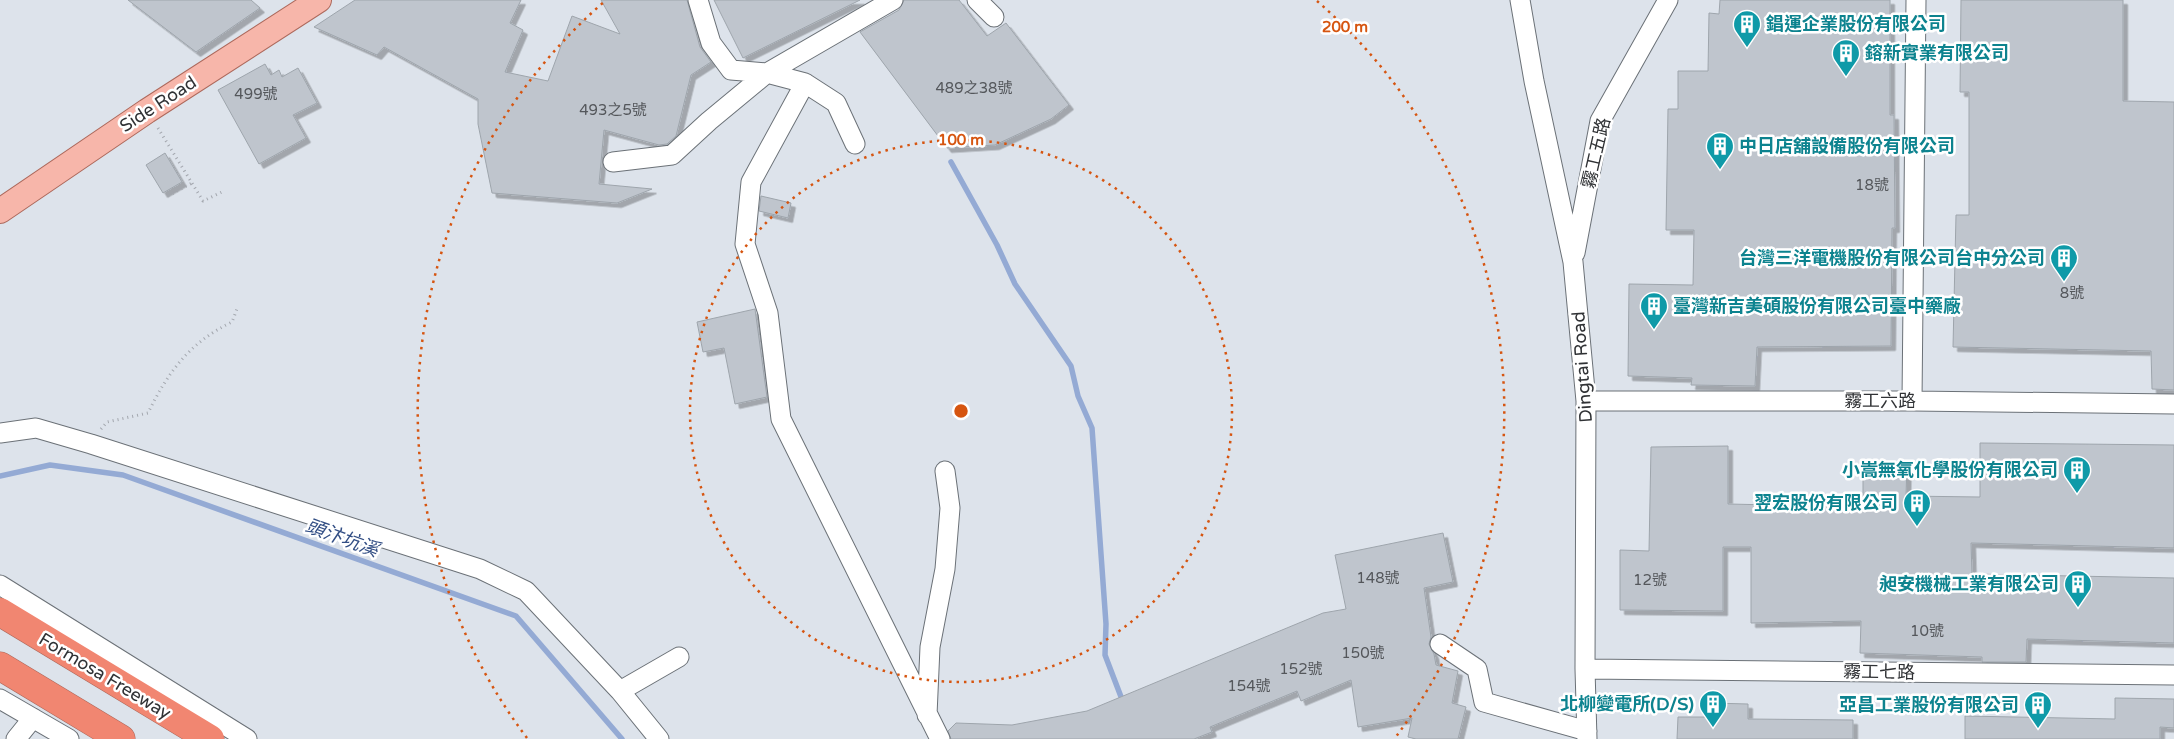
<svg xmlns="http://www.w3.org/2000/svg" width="2174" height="739" viewBox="0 0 2174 739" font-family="'Varela Round','Noto Sans TC',sans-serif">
  <defs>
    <filter id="shadow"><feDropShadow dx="4.5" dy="4.5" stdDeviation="0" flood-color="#0004"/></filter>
  </defs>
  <rect width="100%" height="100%" fill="#dde3eb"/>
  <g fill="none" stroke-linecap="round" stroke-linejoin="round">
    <path stroke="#94aad4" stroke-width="5.5" d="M951 162 997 245 1015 284 1071 366 1078 396 1092 428 1106 624 1105 655 1123 702
      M0 476 50 465 123 475 516 616 622 739"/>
  </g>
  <path fill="#bfc5cd" stroke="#9ea5ac" filter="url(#shadow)" d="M128 0H251L260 8 196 52Z
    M355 0H521L510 23 523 30 505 72 548 81 572 16 620 34 601 0H687L700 47 711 62 691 75 676 136 667 144 659 145 604 130 599 184 652 189 617 203 492 193 478 124V99L384 47 377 55 314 27Z
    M714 0H860L743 58Z
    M904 0H959L987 36 1006 23 1069 105 1051 119 995 145 947 148 860 32 899 10Z
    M1720 0H1890V115H1894L1895 228H1892L1891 346 1757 347 1755 386 1691 385 1692 378 1628 376 1629 284 1693 285 1694 230H1666L1668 109H1678V71H1708L1709 13 1719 14Z
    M1961 0H2123V101L2174 102V390L2152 389 2151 351 1953 347 1956 215H1969V92H1960Z
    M265 64 271 75 279 70 282 77 298 68 317 103 293 115 306 138 259 164 218 90Z
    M165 153 182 182 163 193 146 165Z
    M761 196 791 203 788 218 759 211Z
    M755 309 767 397 735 404 724 348 703 352 697 322Z
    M1980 443 2174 445V548L1971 543 1972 574 2174 578V643L2027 639 2026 662H1982V657L1860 653 1861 621 1751 623V547H1723V611L1620 610V550L1649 551 1651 447 1728 446V504L1863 507V464H1907L1906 496 1980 497Z
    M1443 533 1453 582 1424 588 1431 637 1429 644 1434 654 1436 665 1458 671 1452 703 1466 707 1458 739H1416L1408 737 1412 718 1358 727 1351 680 1301 701 1297 691 1210 727 1212 732 1194 739H951L948 731 956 723 1012 725 1087 711 1323 613 1346 609 1335 555Z
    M2115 698 2174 699V728L2160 727V739H1965V716L2115 719Z
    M1712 703 1748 704V719L1853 720V739H1677L1678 717H1712Z"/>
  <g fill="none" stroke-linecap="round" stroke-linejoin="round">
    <g stroke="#6b7177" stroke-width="21">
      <path id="minor" d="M698 0 711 43 731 70 767 73 805 83 751 182 745 244 768 313 781 419 940 739
        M977 0 994 17
        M1520 0 1534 81 1573 262 1586 401 1585 669 1587 739
        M805 83 836 103 855 144
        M613 162 672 155 709 121 767 73 893 0
        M1575 253 1600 121 1668 0
        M1586 401H1912L2174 404
        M1912 401 1916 0
        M0 433 36 428 91 444 480 569 526 591 620 691 659 739
        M0 585 247 739
        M1440 644 1477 669 1484 702 1587 731
        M1585 669 2174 675
        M620 691 679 657
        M0 699 69 739
        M927 715 930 647 945 569 950 508 945 471
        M16 739 33 718"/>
    </g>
    <g stroke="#ad695c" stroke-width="26">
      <path id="major" d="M0 211 147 111 319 0"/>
    </g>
    <g stroke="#ad695c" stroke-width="29">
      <path id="highway" d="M0 612 210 739
        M0 666 121 739"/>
    </g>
    <path stroke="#a3a7ae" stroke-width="3" stroke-dasharray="1 4" stroke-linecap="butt" d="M158 128 203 201 224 191
      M168 196 192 183
      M101 429 107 422 148 413C168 372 190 342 232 322L237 309"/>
    <use href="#minor" stroke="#fff" stroke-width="19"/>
    <use href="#major" stroke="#f7b6aa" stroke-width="24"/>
    <use href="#highway" stroke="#f18671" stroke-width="28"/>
  </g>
  <g fill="none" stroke="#d65510" stroke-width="2.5" stroke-dasharray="2.5 5">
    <circle cx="961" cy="411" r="271"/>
    <path d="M527 738A543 543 0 0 1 605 1M1317 1A543 543 0 0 1 1395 738"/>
  </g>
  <defs>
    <g id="building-pin" transform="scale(1.4375)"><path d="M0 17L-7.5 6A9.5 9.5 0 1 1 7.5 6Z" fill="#0f9aa8" stroke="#fff"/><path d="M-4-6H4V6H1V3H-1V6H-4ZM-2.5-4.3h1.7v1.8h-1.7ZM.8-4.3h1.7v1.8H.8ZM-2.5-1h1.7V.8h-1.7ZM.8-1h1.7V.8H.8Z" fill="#fff"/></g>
  </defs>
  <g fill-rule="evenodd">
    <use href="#building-pin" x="1747" y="24"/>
    <use href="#building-pin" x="1846" y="53"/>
    <use href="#building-pin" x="1720" y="146"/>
    <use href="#building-pin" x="2064" y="258"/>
    <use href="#building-pin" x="1654" y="306"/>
    <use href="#building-pin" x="2077" y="470"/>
    <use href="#building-pin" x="1917" y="503"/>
    <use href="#building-pin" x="2078" y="584"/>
    <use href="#building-pin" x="1713" y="704"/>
    <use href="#building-pin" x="2038" y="705"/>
  </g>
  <g text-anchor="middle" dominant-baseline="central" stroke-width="5" stroke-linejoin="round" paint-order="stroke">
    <g font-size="15" fill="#54575b">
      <text x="974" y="88">489之38號</text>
      <text x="256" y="94">499號</text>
      <text x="613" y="110">493之5號</text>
      <text x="1872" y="185">18號</text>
      <text x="2072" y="293">8號</text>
      <text x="1378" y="578">148號</text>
      <text x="1650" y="580">12號</text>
      <text x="1927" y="631">10號</text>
      <text x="1363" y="653">150號</text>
      <text x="1301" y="669">152號</text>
      <text x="1249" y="686">154號</text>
    </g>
    <g font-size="18" font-weight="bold" fill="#0d838f" stroke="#fff" text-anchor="end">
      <text x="1766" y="24" text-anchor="start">錩運企業股份有限公司</text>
      <text x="1865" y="53" text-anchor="start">鎔新實業有限公司</text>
      <text x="1739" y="146" text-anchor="start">中日店舖設備股份有限公司</text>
      <text x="2045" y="258">台灣三洋電機股份有限公司台中分公司</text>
      <text x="1673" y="306" text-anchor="start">臺灣新吉美碩股份有限公司臺中藥廠</text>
      <text x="2058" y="470">小嵩無氧化學股份有限公司</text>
      <text x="1898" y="503">翌宏股份有限公司</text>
      <text x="2059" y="584">昶安機械工業有限公司</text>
      <text x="1694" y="704">北柳變電所(D/S)</text>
      <text x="2019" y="705">亞昌工業股份有限公司</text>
    </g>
    <g font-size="18" fill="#303235" stroke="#fff">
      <text transform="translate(158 104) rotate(-33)">Side Road</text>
      <text transform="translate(1596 153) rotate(-77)">霧工五路</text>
      <text transform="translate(1582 367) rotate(-94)">Dingtai Road</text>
      <text x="1880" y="401">霧工六路</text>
      <text transform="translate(1879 672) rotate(1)">霧工七路</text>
      <text transform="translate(105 676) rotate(31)">Formosa Freeway</text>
    </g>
    <g font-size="19" font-style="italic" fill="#334f85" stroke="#fff">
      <text transform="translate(342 538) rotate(20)">頭汴坑溪</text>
    </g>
  </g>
  <circle cx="961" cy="411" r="8" fill="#d65510" stroke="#fff" stroke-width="2.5"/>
  <g font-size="15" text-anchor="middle" font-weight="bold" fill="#d65510" stroke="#fff" stroke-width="5" stroke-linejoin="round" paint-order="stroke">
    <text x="1345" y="32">200 m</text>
    <text x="961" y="145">100 m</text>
  </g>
</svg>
